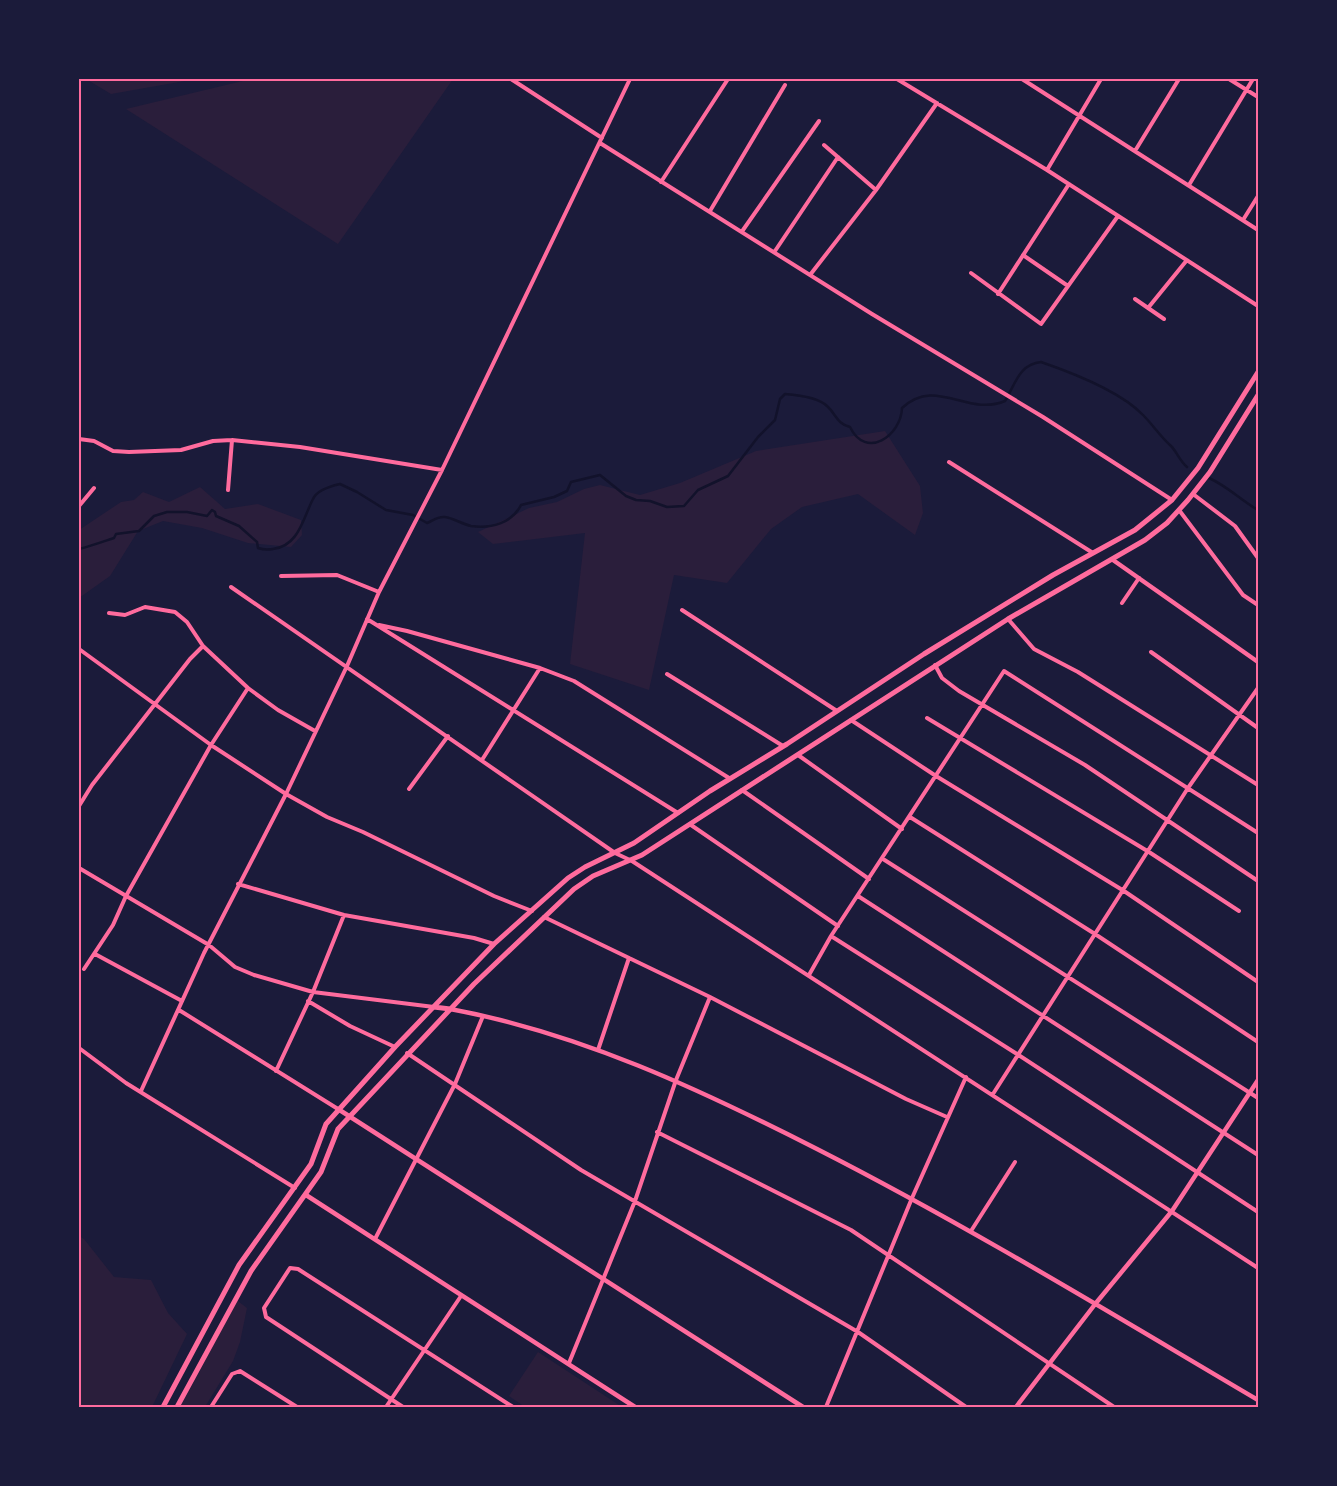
<svg xmlns="http://www.w3.org/2000/svg" width="1337" height="1486" viewBox="0 0 1337 1486" font-family="Helvetica,sans-serif">
  <rect width="100%" height="100%" fill="#1b1b3a"/>
  <path fill="#2a1e3b" d="M86 79H196L111 94Z
    M251 79H453L338 244 126 109Z
    M885 431 920 486 923 513 915 535 858 494 802 507 771 529 727 583 674 575 649 690 570 664 585 533 493 544 478 532 529 508 557 502 584 489 600 485 640 495 680 483 756 451Z
    M200 487 225 509 258 504 301 520 302 535 291 547 248 543 202 528 163 521 138 531 110 576 79 598V530L121 502 134 500 143 492 169 502Z
    M79 1236 84 1239 114 1277 151 1280 168 1313 187 1334 152 1407H79Z
    M234 1298 247 1308 240 1342 233 1361 205 1407H180L200 1371Z
    M538 1352 619 1405 618 1407H525L509 1396Z"/>
  <g fill="none" stroke-linecap="round" stroke-linejoin="round">
    <path stroke="#12122b" stroke-width="2.5" d="M1209 478C1227 486 1241 500 1258 510
      M79 549C91 546 102 542 114 538L116 534 139 531 154 516 167 512H187L207 516 212 510 215 512 216 516 239 526 257 542 258 548C264 550 267 550 273 549 299 546 303 518 313 499 317 490 331 486 340 484L357 492 386 510 413 515 427 523C433 521 437 516 445 517 453 518 462 524 471 526 491 529 512 523 521 505L554 497 567 491 571 482 600 475 626 496 636 500 650 501 667 507 684 506 698 490 728 476 758 437 775 420 780 399 785 394C798 395 818 397 827 406 836 414 837 424 850 427 866 460 901 436 902 408 936 376 967 417 1005 401 1015 385 1019 364 1041 362 1073 373 1120 391 1143 415 1153 425 1160 436 1171 446 1177 452 1179 460 1187 467"/>
    <path stroke="#ff6b9d" stroke-width="4" d="M511 79 602 138
      M897 79 1047 170 1258 306
      M1022 79 1258 230
      M1229 79 1258 97
      M600 143 872 314 1043 417 1172 500
      M824 145 876 190
      M1135 151 1179 79
      M1047 170 1101 79
      M661 182 728 79
      M1189 185 1253 79
      M710 211 785 85
      M1243 220 1258 196
      M743 230 819 121
      M775 251 838 157
      M1023 255 1068 286
      M971 273 1041 324 1118 216
      M810 275 876 190 937 103
      M998 294 1069 184
      M1135 299 1164 319
      M1148 308 1187 260
      M79 439 94 441 113 451 129 452 181 450 213 441 232 440 300 447 442 470
      M949 462 1093 553
      M228 490 232 440
      M1193 494 1235 526 1258 558
      M79 506 94 488
      M1179 510 1243 595 1258 605
      M281 576 337 575 379 592
      M231 587 615 853 632 861 1258 1268
      M1122 603 1139 578
      M682 610 837 711
      M109 613 125 615 145 607 175 612 187 622 203 646 248 688 278 710 315 731
      M367 619 678 813
      M1008 619 1034 649 1078 672 1258 785
      M379 625 407 631 540 668 574 681 729 778
      M79 649 211 745 286 794 327 817 363 832 494 896 532 911
      M1151 652 1258 728
      M935 665 942 678 959 691 1085 765 1258 881
      M667 674 783 746
      M927 718 1149 852 1239 911
      M851 720 936 776 1124 891 1258 982
      M798 755 902 829
      M482 760 540 668
      M409 789 448 736
      M742 790 869 879
      M79 806 92 785 190 659 203 646
      M910 817 1095 934 1258 1042
      M691 825 838 926
      M883 859 1258 1098
      M79 868 209 945 235 967 254 975 313 992 434 1007
      M238 884 344 915 474 938 494 944
      M858 896 1258 1155
      M544 917 710 997 906 1099 947 1117
      M831 936 1017 1054 1258 1212
      M95 954 182 1001
      M84 969 113 925 126 896 211 745 248 688
      M809 975 831 936 1004 671 1258 833
      M308 1001 350 1026 395 1047
      M179 1010 338 1109
      M79 1048 126 1083 295 1188
      M598 1050 629 958
      M407 1053 581 1170 858 1332 966 1407
      M276 1071 313 992 344 915
      M141 1091 204 953 286 794 347 666 379 592 442 470 630 79
      M993 1094 1188 788 1258 688
      M657 1132 851 1230 1114 1407
      M971 1231 1015 1162
      M375 1239 455 1084 483 1016
      M569 1363 635 1201 676 1080 710 997
      M211 1407 232 1374 240 1371 297 1407
      M386 1407 461 1296
      M403 1407 266 1317 264 1308 290 1268 298 1269 513 1407
      M826 1407 912 1198 966 1077"/>
    <path stroke="#ff6b9d" stroke-width="4.5" d="M1113 560 1258 662
      M450 1009C580 1033 699 1089 817 1149 968 1226 1112 1314 1258 1400
      M338 1109 803 1407
      M306 1195 635 1407
      M1016 1407 1096 1303 1172 1211 1258 1080"/>
    <path stroke="#ff6b9d" stroke-width="5" d="M434 1007 450 1009
      M163 1407 239 1265 311 1164 326 1124 395 1047 494 944 568 878 585 867 634 843 710 791 787 744 924 654 1053 575 1135 530 1172 500 1198 468 1258 372
      M177 1407 251 1271 321 1172 338 1129 474 984 574 889 593 876 642 855 1008 619 1145 540 1167 523 1188 500 1210 472 1258 395"/>
  </g>
  <rect width="1337" height="1486" fill="none" stroke="#1b1b3a" stroke-width="160"/>
  <rect x="80" y="80" width="1177" height="1326" fill="none" stroke="#ff6b9d" stroke-width="2"/>
</svg>
